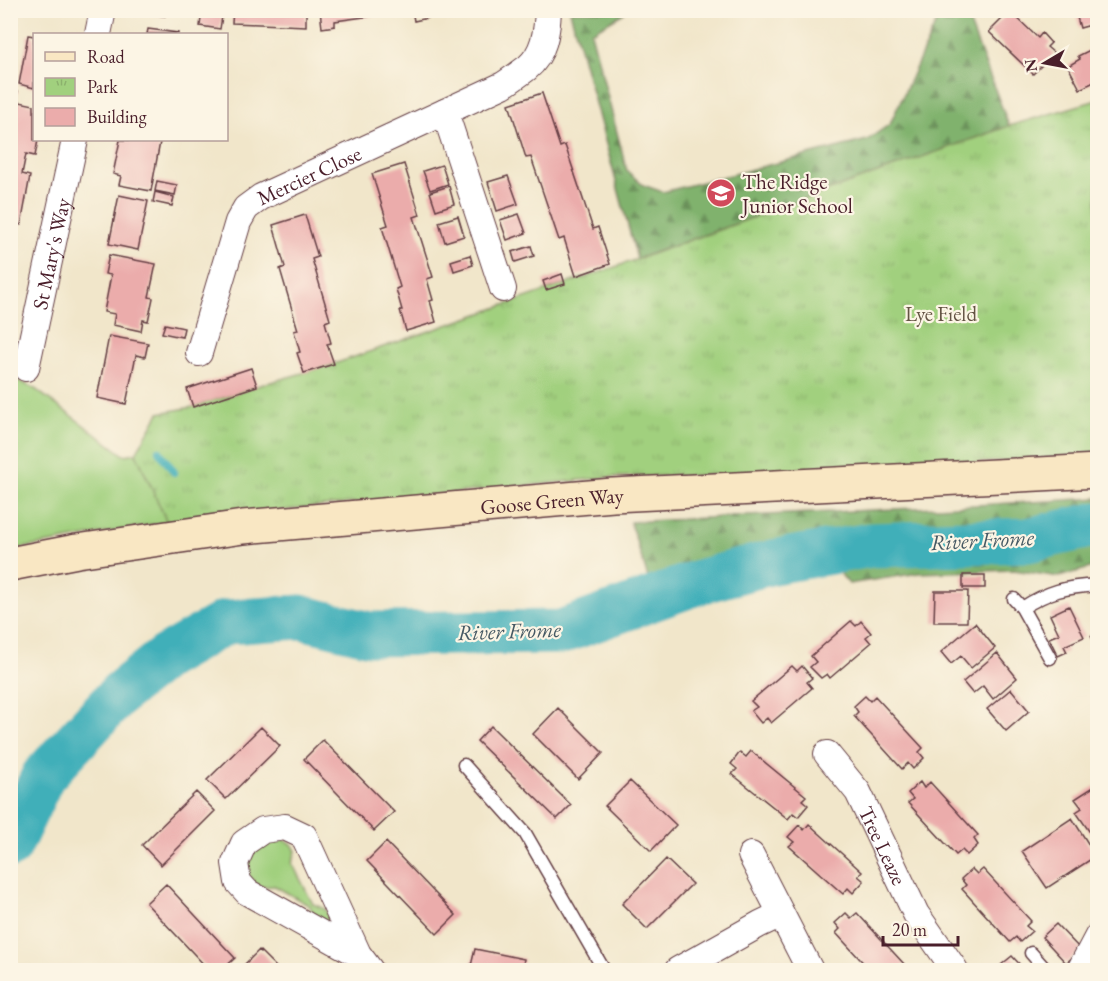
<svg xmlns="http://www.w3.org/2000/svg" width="1108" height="981" viewBox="0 0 1108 981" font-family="'EB Garamond',serif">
  <defs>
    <pattern id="forest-firs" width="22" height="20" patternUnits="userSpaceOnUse" patternTransform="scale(1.5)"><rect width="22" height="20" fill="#80b26d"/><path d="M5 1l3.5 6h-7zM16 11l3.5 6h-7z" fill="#6b905a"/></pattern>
    <pattern id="park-tufts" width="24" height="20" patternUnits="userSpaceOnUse" patternTransform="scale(1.5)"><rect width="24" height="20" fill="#a1d07e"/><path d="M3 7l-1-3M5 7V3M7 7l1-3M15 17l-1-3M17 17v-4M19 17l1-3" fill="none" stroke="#8cb26d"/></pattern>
  </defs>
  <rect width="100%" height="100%" fill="#fcf5e5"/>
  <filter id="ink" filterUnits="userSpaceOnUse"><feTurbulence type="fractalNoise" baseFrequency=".0167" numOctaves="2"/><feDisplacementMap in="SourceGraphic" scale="12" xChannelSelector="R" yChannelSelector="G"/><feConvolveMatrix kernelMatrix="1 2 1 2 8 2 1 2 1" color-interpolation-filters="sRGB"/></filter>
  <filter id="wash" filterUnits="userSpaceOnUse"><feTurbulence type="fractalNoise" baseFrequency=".008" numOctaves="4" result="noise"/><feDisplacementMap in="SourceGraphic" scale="24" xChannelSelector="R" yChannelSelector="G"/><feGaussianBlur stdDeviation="1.35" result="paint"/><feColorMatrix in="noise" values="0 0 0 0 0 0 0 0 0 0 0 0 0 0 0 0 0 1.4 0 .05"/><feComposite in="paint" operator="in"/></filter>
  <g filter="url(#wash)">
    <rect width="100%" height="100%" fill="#f1e6ca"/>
    <path fill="#a1d07e" stroke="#767854" stroke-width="1.5" d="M10 376 35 389 124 455 136 453 167 522 11 550Z
      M273 840H284L292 844 296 851 292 863 313 904 325 909 336 929 315 919 310 906 275 886 260 887C257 885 254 883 252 880 245 872 247 855 255 848 260 843 266 842 273 840Z"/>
    <path fill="url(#forest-firs)" stroke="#65684c" stroke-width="1.5" d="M570 11H624V13L591 32 627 171 643 185 663 192 867 140 890 124 937 21 946 15 964 11H965L1009 126 637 259Z
      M1097 498V566L1059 577 1014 570 919 573 849 584 818 548 720 566 651 587 630 522C786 513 942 508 1097 498Z"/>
    <path fill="url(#park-tufts)" stroke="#767854" stroke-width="1.5" d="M1097 100V456L778 474 611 477 167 522 136 453 159 413 193 407 257 386 334 364 618 266 1009 126Z"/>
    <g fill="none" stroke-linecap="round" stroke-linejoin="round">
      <path stroke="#3fafb9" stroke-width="8" d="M159 451 174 472"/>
      <path stroke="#3fafb9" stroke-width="45" d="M10 846 43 776 120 693 165 657 226 622 301 617 370 634 561 632 699 582 773 562 871 545 1028 540 1098 524"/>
    </g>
    <g id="blocks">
      <path fill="#ebacab" d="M147 10H166L165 16 147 14Z
        M202 10H223L220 29 200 26Z
        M233 10H306V26L232 23Z
        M320 10H401L402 12 335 21V26L322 28Z
        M412 10H426L428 18 414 21Z
        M1017 10H1033V11L1019 16Z
        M1075 10H1095L1098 23 1080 28Z
        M1010 11 1038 38 1042 33 1051 43 1047 47 1054 53 1033 74 989 32Z
        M148 29 178 33V34H147Z
        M28 35 34 36V88L19 84Z
        M1098 46V80L1080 89 1068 66 1080 59 1078 56Z
        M10 89 18 91 15 101 34 105V140H38L35 156 26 154 22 174 30 176 21 225 10 223Z
        M542 93 560 147 565 145 593 229 598 227 610 264 576 276 564 238 559 240 531 157 526 158 509 104Z
        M120 140H150L160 142 151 191 119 185 121 176 113 174Z
        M404 164 420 215 414 217 433 277 427 279 433 300 430 301 436 322 406 331 400 310H402L396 289 400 287 382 227 388 225 372 174Z
        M442 165 448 184 430 190 423 171Z
        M508 176 518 204 497 211 488 182Z
        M157 181 177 185 175 195 155 191Z
        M449 186 454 204 436 210 430 192Z
        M155 192 174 197 172 206 153 202Z
        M119 195 148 201 138 250 109 244Z
        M519 214 526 233 507 240 500 220Z
        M305 215 318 257 312 259 330 320 325 322 331 343 327 344 334 364 304 373 297 353 300 352 294 331 298 330 280 269 285 267 273 225Z
        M458 216 464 236 445 242 439 222Z
        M10 236 17 238 12 264H10Z
        M531 246 534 256 515 262 512 252Z
        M109 255 156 264 149 297 153 298 148 321 143 320 141 331 113 325 115 314 104 312 111 275 105 274Z
        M470 255 473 265 454 271 451 261Z
        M562 274 565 284 546 290 543 281Z
        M165 324 184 328 182 337 162 333Z
        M109 336 148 343 145 357 136 355 126 404 97 398Z
        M251 368 257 386 193 407 187 389Z
        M963 575H985V588H963Z
        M935 591H968L967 622H934Z
        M1069 606 1084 637 1064 646 1067 652 1058 656 1049 638 1059 634 1050 615Z
        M851 621 856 626 861 621 871 633 866 637 871 643 830 678 827 674 821 678 810 667 816 662 811 656Z
        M975 623 995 648 971 668 961 656 951 664 941 652Z
        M1098 633V649L1091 636Z
        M997 653 1017 678 993 699 983 686 973 694 963 682Z
        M792 666 797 671 802 666 812 678 807 682 812 688 771 723 767 718 761 723 751 711 757 707 751 701Z
        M1011 689 1029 711 1006 731 987 709Z
        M865 696 870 701 875 696 923 748 919 752 924 758 913 769 908 763 902 769 854 716 858 712 854 706Z
        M558 708 603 753 578 779 533 734Z
        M491 726 571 805 557 819 477 741Z
        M261 727 280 746 226 799 207 780Z
        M323 740 394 812 374 831 304 759Z
        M751 751 806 796 802 800 808 805 798 817 793 813 788 819 732 774 737 769 731 764 740 752 746 757Z
        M630 781 676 825 651 851 605 806Z
        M920 782 924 788 930 782 978 835 974 839 978 845 967 855 962 850 956 855 908 803 913 799 908 793Z
        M1095 786 1098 791V844L1076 812 1082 808 1075 799Z
        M196 792 215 811 161 865 142 845Z
        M1072 818 1096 856 1047 888 1022 851Z
        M809 824 862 872 858 876 864 881 853 893 848 888 843 894 789 846 794 842 788 837 799 825 804 830Z
        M386 842 456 915 437 934 367 861Z
        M666 859 692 884 647 929 622 904Z
        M972 869 977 874 983 869 1031 921 1026 926 1032 931 1020 942 1016 937 1010 942 962 889 966 885 961 879Z
        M166 884 235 958 222 970H209L146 903Z
        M846 913 851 918 857 913 905 965 900 970H870L836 933 840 929 835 923Z
        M1056 924 1081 950 1066 963 1042 937Z
        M475 949 524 959 522 970H470Z
        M259 950 277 968 280 970H239Z
        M1012 956 1025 970H998L996 969Z"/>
    </g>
  </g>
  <g filter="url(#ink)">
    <use href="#blocks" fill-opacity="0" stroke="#633d43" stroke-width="1.5"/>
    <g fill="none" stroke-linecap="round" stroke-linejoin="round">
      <g stroke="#633d43" stroke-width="15">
        <path id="lane" d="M1014 599 1022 608 1050 658
          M1022 608C1049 591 1065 587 1098 585
          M464 765 525 833 604 970
          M1031 953 1046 970"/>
      </g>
      <g stroke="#633d43" stroke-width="28">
        <g id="street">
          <path d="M98 34 103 10"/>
          <path d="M445 112 503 289"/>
          <path id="s1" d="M199 353 238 222 246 208 261 197 503 85C511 80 519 74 527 68 544 54 547 32 548 10"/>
          <path id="s2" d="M26 368 75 140"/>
          <path id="s3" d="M827 754 858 792 916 914 955 970"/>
          <path d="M751 855 810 970"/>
          <path d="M358 954 247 892 238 882 235 863 244 843 263 830 285 827 304 836 358 954 370 970"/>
          <path d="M678 970 760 924 781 914"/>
          <path d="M1080 970 1098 936"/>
        </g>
      </g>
      <g stroke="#633d43" stroke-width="36">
        <g id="secondary">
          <path id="s4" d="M10 564 77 551 243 527 613 495 1098 471"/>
        </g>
      </g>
      <use href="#lane" stroke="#fff" stroke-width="12"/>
      <use href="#street" stroke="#fff" stroke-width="26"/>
      <use href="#secondary" stroke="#f9e7c3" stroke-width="33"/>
    </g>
  </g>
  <defs>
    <g id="school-disc" transform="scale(1.5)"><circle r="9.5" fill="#d1495b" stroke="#fcf5e5"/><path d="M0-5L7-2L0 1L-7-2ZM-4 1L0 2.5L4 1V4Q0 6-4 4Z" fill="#fff"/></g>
  </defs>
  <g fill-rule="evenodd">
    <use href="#school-disc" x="721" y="193"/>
  </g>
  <g text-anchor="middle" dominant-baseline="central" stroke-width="4.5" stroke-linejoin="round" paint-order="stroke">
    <g font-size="21" fill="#4a1f2b" stroke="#fcf5e5">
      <text stroke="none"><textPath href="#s1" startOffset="224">Mercier Close</textPath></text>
      <text stroke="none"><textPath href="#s2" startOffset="117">St Mary's Way</textPath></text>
      <text stroke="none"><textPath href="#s4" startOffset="546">Goose Green Way</textPath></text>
      <text stroke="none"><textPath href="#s3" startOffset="108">Tree Leaze</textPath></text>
    </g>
    <g font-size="21" fill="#4a1f2b" stroke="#fcf5e5" text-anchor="start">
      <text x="742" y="181">The Ridge<tspan x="742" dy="24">Junior School</tspan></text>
    </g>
    <g font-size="21" fill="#645444" stroke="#fcf5e5">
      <text x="941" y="313">Lye Field</text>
    </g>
    <g font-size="22" font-style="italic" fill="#465964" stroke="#fcf5e5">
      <text transform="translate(982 540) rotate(-3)">River Frome</text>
      <text transform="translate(509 631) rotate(-2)">River Frome</text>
    </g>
  </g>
  <rect width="1108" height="981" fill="none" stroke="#fcf5e5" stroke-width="36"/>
  <rect x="33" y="33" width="195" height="108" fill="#fcf5e5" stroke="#b59f9b" stroke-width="1.5"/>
  <rect x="45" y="52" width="30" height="9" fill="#f9e7c3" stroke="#b59f9b" stroke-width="1.5"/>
  <text x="87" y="63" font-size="18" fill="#4a1f2b">Road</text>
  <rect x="45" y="78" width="30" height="18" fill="url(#park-tufts)" stroke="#b59f9b" stroke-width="1.5"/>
  <text x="87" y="93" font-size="18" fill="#4a1f2b">Park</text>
  <rect x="45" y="108" width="30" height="18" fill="#ebacab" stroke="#b59f9b" stroke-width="1.5"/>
  <text x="87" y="123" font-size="18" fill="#4a1f2b">Building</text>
  <g transform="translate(1045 63) rotate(260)" stroke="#fcf5e5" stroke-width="4.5" paint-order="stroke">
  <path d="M0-4.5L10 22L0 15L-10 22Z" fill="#4a1f2b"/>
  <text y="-9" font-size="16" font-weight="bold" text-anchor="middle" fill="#4a1f2b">N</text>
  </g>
  <path d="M883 936v9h75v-9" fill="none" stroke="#4a1f2b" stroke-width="3"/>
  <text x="892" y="936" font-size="18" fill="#4a1f2b" stroke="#fcf5e5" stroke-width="4.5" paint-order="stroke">20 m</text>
</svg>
